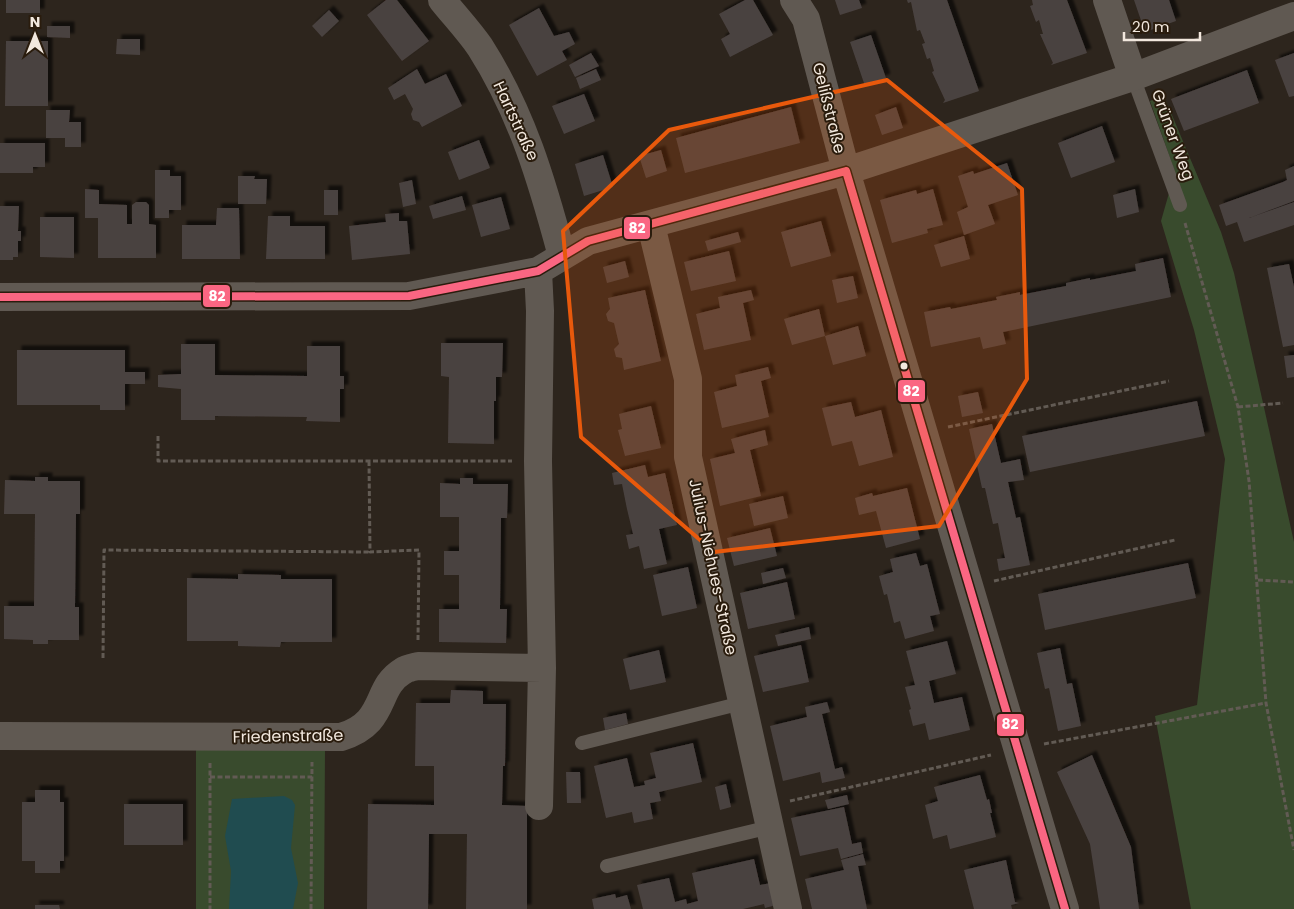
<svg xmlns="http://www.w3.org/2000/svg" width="1294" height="909" viewBox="0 0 1294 909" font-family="Poppins,sans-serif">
  <defs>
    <filter id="shadow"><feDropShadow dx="4.5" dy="-4.5" stdDeviation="1" flood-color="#0009"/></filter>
  </defs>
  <rect width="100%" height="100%" fill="#2d251d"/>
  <path fill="#394b2d" d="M1164 96 1221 232 1234 273 1294 542V909H1191L1155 716 1197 705 1225 459 1194 330 1161 221 1175 172 1150 101Z
    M196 750H325L324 909H196Z"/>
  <path fill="#204c50" d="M284 796 292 800 295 805 291 848 298 883 293 909H229L231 871 225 836 232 799Z"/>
  <path fill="#4a4240" filter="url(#shadow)" d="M6 0H40V13H6Z
    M386 0H397L429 41 402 61 367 15Z
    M745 0H753L773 35 730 57 721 39 730 34 719 14Z
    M835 0H859L862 8 840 15Z
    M907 0H947L979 91 943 103 945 100 932 72 934 71 930 58 927 59 922 44 925 43 920 30 917 31 911 2 908 3Z
    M1032 0H1067L1087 53 1051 65 1053 63 1040 34H1043L1039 20 1036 22 1030 6 1033 5Z
    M1134 0H1169L1176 21 1145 32Z
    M539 8 554 36 569 32 575 44 562 51 567 60 537 76 509 25Z
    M329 10 339 21 322 37 312 26Z
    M47 26H70V38L47 37Z
    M871 35 886 78 865 86 850 42Z
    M117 39H140V55L116 54Z
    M6 41H48V106H5Z
    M591 53 599 66 575 77 569 65Z
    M1294 53V96L1289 97 1275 60Z
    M417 69 425 84 446 74 462 106 422 127 419 122 413 120 411 114 413 109 405 94 394 100 388 88Z
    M596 69 601 80 580 89 576 78Z
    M1247 70 1259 103 1184 131 1171 99Z
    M584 94 595 121 564 134 552 106Z
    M791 107 800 143 685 173 676 138Z
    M896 107 903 128 882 135 875 115Z
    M46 110H70L69 122H81V147H65V138H46Z
    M1102 126 1115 162 1071 178 1058 143Z
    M479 140 490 168 459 180 448 152Z
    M0 143H45V167H33V173H0Z
    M661 150 667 171 646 178 639 156Z
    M603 155 613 187 584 196 575 164Z
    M1007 163 1018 195 988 205 995 224 964 235 957 212 968 207 958 176 973 171 974 174Z
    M1294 166V201L1249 218 1294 202V225L1244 242 1237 222 1226 226 1219 205 1283 182 1287 180 1285 170Z
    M155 170H170V176H181V210H169V218H155Z
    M238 176H255L254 179H267L266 204H238Z
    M412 180 416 204 403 207 399 183Z
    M85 189 99 190V204L127 205V224H132V205L136 202H146L149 205V224L156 225V258H98V218H85Z
    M933 189 943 225 927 229 928 233 892 243 880 200 916 190 917 194Z
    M1135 189 1139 212 1117 218 1113 195Z
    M324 190H338V215H324Z
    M462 196 466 210 433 219 429 206Z
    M501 197 510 229 481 237 472 205Z
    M0 206H19L18 231H21V241H18V257H13V260H0Z
    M217 208H239L240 259H182V225H216Z
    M399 213V221H407L410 254 352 260 349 226 386 222 385 214Z
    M268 216H290V226H325V259H266Z
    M40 217H74V258L40 257Z
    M821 221 831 256 791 267 781 232Z
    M738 232 741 242 708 251 705 241Z
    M964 236 970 259 941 267 934 245Z
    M729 251 736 281 691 291 684 262Z
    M1163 258 1171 297 1003 332 1006 344 983 349 980 337 931 347 924 312 950 307 951 309 997 300 996 297 1020 292V295L1066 286V283L1090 278V280L1136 271 1135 264Z
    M625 261 629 277 607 283 603 267Z
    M1289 264 1294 287V345L1283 347 1267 268Z
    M853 276 858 298 837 303 832 280Z
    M645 290 661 361 624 370 622 358 616 357 614 349 619 344 614 323 608 321 606 314 610 309 608 298Z
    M751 290 754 300 743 303 751 340 704 350 696 314 720 308 718 297Z
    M819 309 825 336 792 345 784 319Z
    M858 326 866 356 833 365 825 336Z
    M441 343H503L502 377H496V401H494V444L448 443 449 377 441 376Z
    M181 344H215V375L307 376V346H340V376H344V389H340V422L306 421 307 417 215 416V420H181V389L158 387V375L181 374Z
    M17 350H125V372H145V384H125V410H100V405H17Z
    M1294 355V377L1287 378 1284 356Z
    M768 367 771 378 761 381 769 417 722 428 714 392 737 386 735 375Z
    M978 392 983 413 962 417 958 396Z
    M1197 401 1205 436 1030 472 1022 436Z
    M851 402 855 417 881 410 893 457 859 466 852 441 832 446 822 408Z
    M651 406 661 448 625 456 618 430 622 429 619 414Z
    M992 424 1001 463 1020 459 1024 480 1008 482 1016 518 1020 517 1030 565 999 571 997 559 1005 558 1000 534 998 523 993 524 985 488H982L969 429Z
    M765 430 768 445 750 450 761 496 720 506 710 459 735 453 731 439Z
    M645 465 648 477 665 473 677 525 659 529 667 564 644 569 639 546 629 549 626 535 633 534 627 509 622 484 614 485 612 473Z
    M35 477H48V481H80V514H76L75 607H79V640H48V644H33V640L4 639V606H34L35 514H4L5 480 35 481Z
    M460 478H473V484H508L507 518H501L500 609H507L506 643 439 642V609H459V575H444V551H459V517H440V483L460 484Z
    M907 488 920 539 886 548 876 511 859 515 855 498 872 493 873 496Z
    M783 496 788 518 754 526 749 504Z
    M770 528 777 556 734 566 727 538Z
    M916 553 920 566 927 564 940 614 930 616 934 631 905 639 900 621 894 623 887 594 884 595 879 576 893 572 890 559Z
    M1188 563 1196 598 1045 630 1038 594Z
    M688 567 697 608 662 616 653 575Z
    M783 568 786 578 763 584 761 573Z
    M238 574 281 575V579H332V642H281L280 647 238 646V641H187V578L238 579Z
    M787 582 795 619 748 629 740 593Z
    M809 627 811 639 778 646 775 635Z
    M947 641 956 674 929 681 934 703 962 697 970 730 929 740 925 723 913 726 909 710 911 709 905 687 915 685 906 651Z
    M801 645 809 682 763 692 754 656Z
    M1060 648 1067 684 1072 683 1081 726 1058 731 1049 688 1045 689 1037 653Z
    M659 650 666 682 630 690 623 659Z
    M451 690 483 691V704H506L505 766H503L502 805 527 806V909H466L467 834H429L428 909H367L368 804 434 805V766H415L416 703H450Z
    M827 702 830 712 822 714 835 769 842 767 845 778 822 783 820 772 783 781 770 726 807 717 805 707Z
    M626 713 628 724 605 730 603 718Z
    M693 743 702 782 659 792 661 801 650 803 653 819 634 823 632 812 606 818 594 766 627 758 634 787 645 785 644 781 656 778 650 753Z
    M1092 755 1131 847 1139 909H1100L1090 844 1057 772Z
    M566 772H580L581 803H567Z
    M980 775 987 800 989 799 992 813H990L996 837 950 849 947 835 933 839 925 805 938 801 934 787Z
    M726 784 731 807 720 810 715 787Z
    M35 790H60V802H64V861H60V873H35V861H22V802H35Z
    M847 795 849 804 828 809 825 800Z
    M124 804H183V845H124Z
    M844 807 852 844 861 842 863 853 841 859 838 848 800 856 791 818Z
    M863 854 866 865 858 866 867 909H812L805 879 844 870 841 860Z
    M754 859 760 885 771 883 776 905 765 908 764 904 743 909H643L637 885 669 878 675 902 686 899 687 904 698 901 692 873Z
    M1006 860 1015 902 1019 903 1011 905 1012 909H974L964 870Z
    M615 894 616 898 627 895 631 909H594L592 899Z
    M35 905H59L60 909H35Z"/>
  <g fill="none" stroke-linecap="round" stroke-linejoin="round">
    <path stroke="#625b54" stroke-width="3" stroke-dasharray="5 2.5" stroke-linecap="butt" d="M1185 223 1238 407 1249 481 1266 703 1294 850
      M1238 407 1283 403
      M948 427 1169 381
      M158 436V461H512
      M369 461 370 552 419 550 418 640
      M1258 580 1294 582
      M994 581 1175 540
      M103 658 104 550 370 552
      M1044 744 1266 703
      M210 763V909
      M210 777H312
      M790 801 991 755
      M311 909 312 762"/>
    <path stroke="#605952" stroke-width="14" d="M1133 77 1180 205
      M582 743 742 703
      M607 866 770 827"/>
    <path stroke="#605952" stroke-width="28" d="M442 0C454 15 469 31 480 47 522 113 542 181 562 256
      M794 0 806 19 846 171 1065 909
      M1107 0 1133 77
      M651 225 688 379V457L788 909
      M538 271 540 311 538 461 542 668 539 806
      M0 297 409 296 538 271 588 241 846 171 1133 77 1294 16
      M0 736 341 737C388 723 374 688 403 671 407 668 414 667 418 666L542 668"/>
    <g stroke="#2a1c0d" stroke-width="11">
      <path id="bus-1" d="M846 171 1065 909
        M0 297 409 296 538 271 588 241 846 171"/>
    </g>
    <use href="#bus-1" stroke="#fa6682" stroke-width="8"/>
  </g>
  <path fill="#e8590c" fill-opacity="0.2" stroke="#e8590c" stroke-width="4" stroke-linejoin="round" d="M887 80 1022 189 1027 379 939 526 714 552 581 437 563 231 669 130Z"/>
  <circle fill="#f2e8de" stroke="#2a1c0d" stroke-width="2" cx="904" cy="366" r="4.5"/>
  <g text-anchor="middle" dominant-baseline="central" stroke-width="4" stroke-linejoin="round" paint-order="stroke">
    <g font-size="16" fill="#f2e8de" stroke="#2a1c0d">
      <text transform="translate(829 108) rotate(76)">Gelißstraße</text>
      <text transform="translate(516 121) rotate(65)">Hartstraße</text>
      <text transform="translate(1173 135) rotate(70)">Grüner Weg</text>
      <text transform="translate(713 567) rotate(78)">Julius-Niehues-Straße</text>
      <text transform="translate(288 736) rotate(-1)">Friedenstraße</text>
    </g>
  </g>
  <g stroke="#2a1c0d" stroke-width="2">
    <rect x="623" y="216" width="28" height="24" rx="5" fill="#fa6682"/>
    <rect x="202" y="284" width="29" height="24" rx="5" fill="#fa6682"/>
    <rect x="897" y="379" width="29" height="24" rx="5" fill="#fa6682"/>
    <rect x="996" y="713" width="29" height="24" rx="5" fill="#fa6682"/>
  </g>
  <g font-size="14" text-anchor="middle" font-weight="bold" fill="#fff">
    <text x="637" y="233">82</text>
    <text x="217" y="301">82</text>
    <text x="911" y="396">82</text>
    <text x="1010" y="729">82</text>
  </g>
  <g transform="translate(35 35)" stroke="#2a1c0d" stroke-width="4" paint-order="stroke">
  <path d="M0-4L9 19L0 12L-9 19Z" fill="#f2e8de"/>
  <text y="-8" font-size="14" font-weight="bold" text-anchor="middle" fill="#f2e8de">N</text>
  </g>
  <path d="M1124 32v8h76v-8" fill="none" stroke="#f2e8de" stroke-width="2.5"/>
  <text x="1132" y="32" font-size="15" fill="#f2e8de" stroke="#2a1c0d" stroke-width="4" paint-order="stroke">20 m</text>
</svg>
